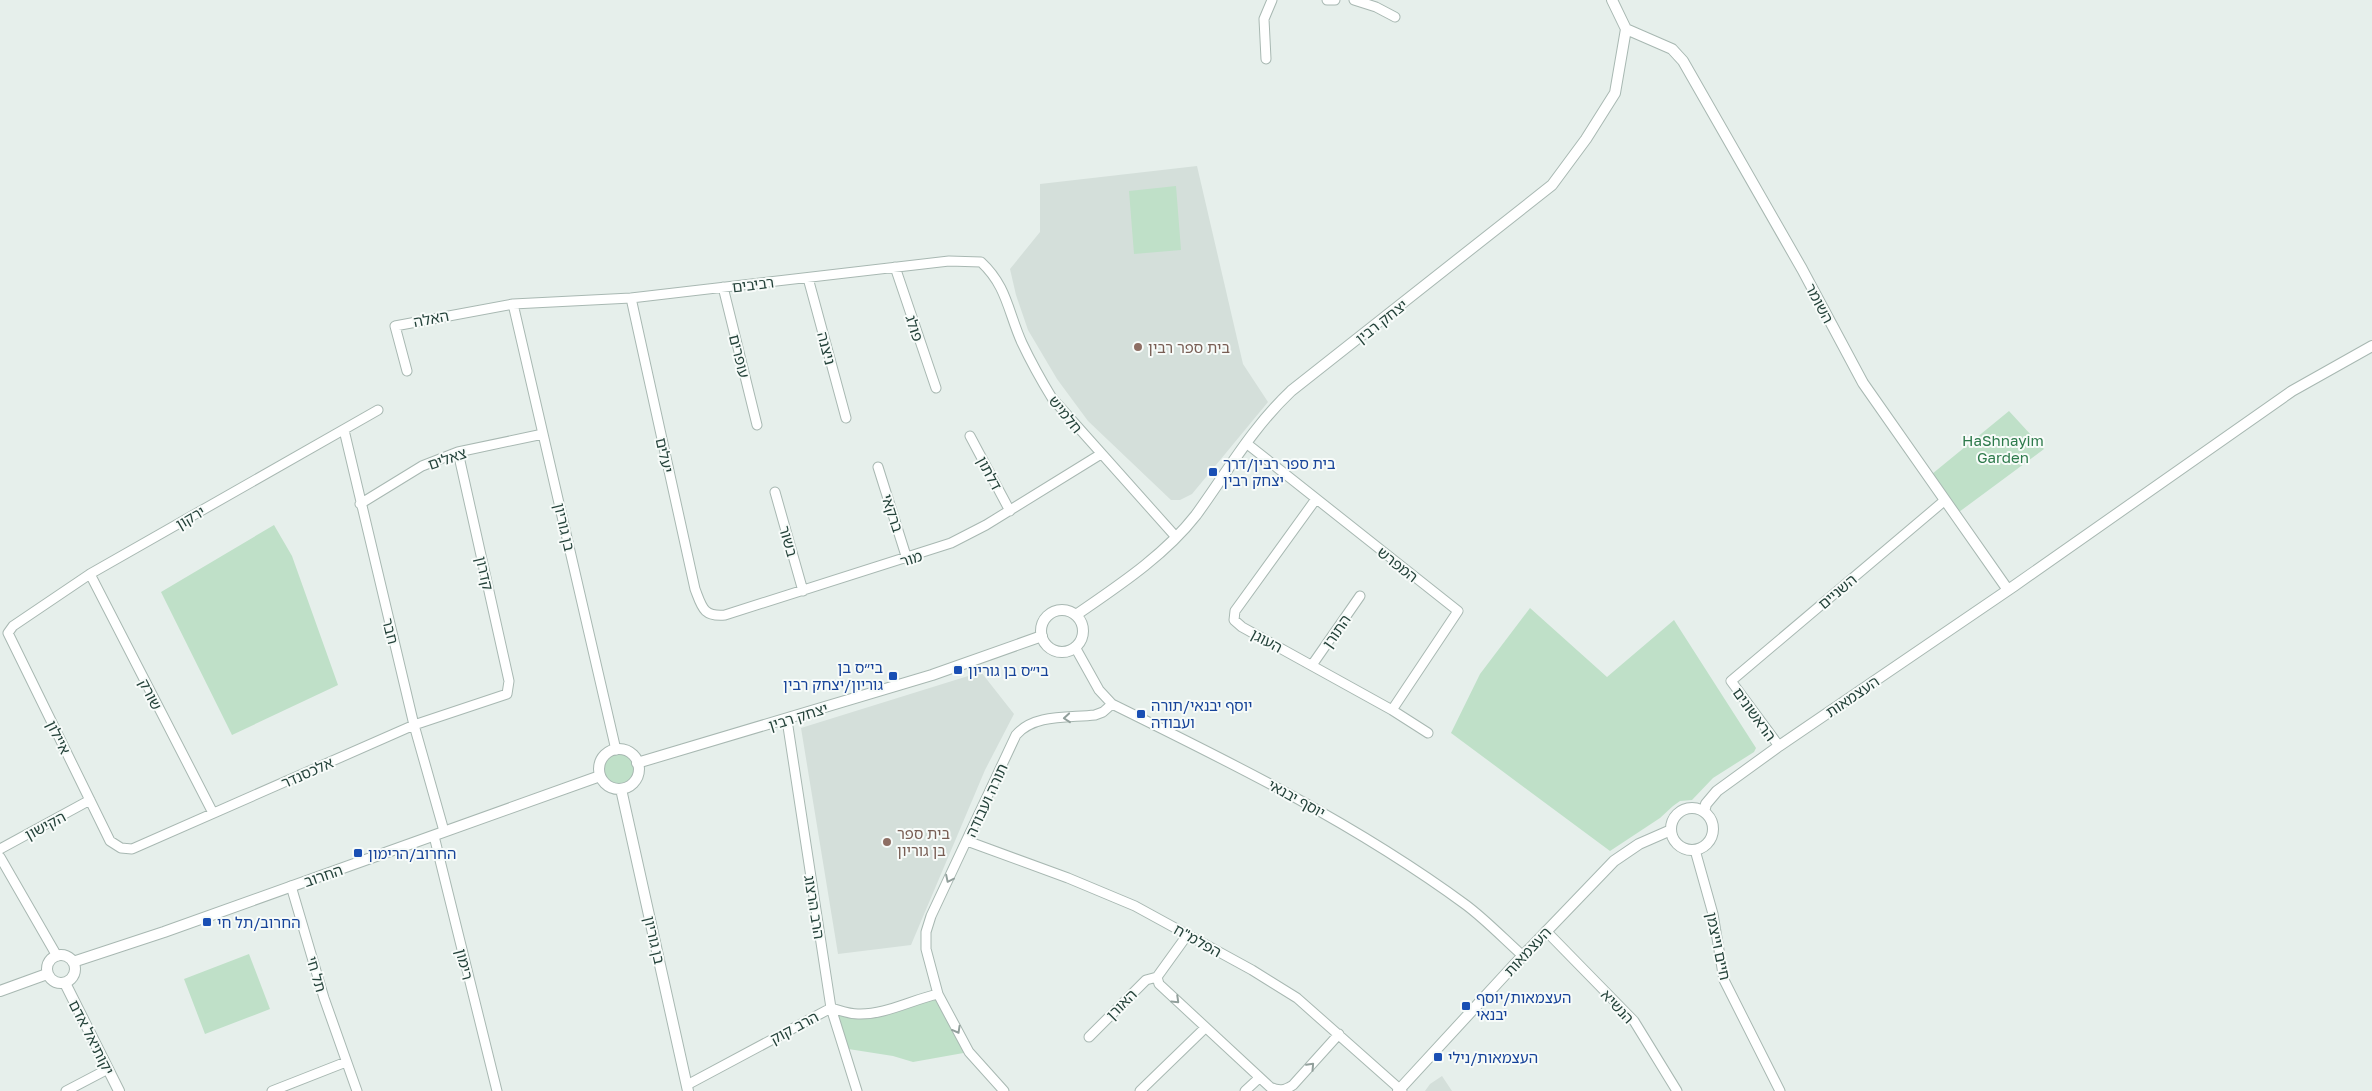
<svg xmlns="http://www.w3.org/2000/svg" width="2372" height="1091" viewBox="0 0 2372 1091" font-family="'Golos Text','Noto Sans Hebrew',sans-serif">
  <rect width="100%" height="100%" fill="#e6efeb"/>
  <path fill="#d4dfda" d="M1197 166 1243 364 1268 402 1192 494 1180 500H1171L1088 421 1057 379 1028 330 1016 295 1010 269 1040 232V184Z
    M981 672 1014 714 985 770 911 945 838 954 801 728Z
    M1442 1076 1452 1091H1425L1430 1084Z"/>
  <path fill="#bfe0c8" d="M1176 186 1181 250 1134 254 1129 191Z
    M2009 411 2044 449 1959 512 1932 474Z
    M274 525 292 556 338 685 232 735 161 592Z
    M1530 608 1607 677 1674 620 1756 748 1754 752 1713 778 1692 800 1680 801 1673 806 1660 818 1610 851 1451 733 1480 674Z
    M604 769a15 15 0 1 1 30 0a15 15 0 1 1-30 0Z
    M249 954 270 1009 205 1034 184 979Z
    M938 994 969 1052 913 1062 893 1056 842 1048 831 1008 856 1014Z"/>
  <g fill="none" stroke-linecap="round" stroke-linejoin="round">
    <g stroke="#a8b8b2" stroke-width="11">
      <path id="minor" d="M1327 0H1335
        M1354 0 1376 7 1395 17
        M1266 59 1264 19 1272 0
        M895 267 936 388
        M808 278 846 418
        M723 287 757 425
        M631 298 695 589C702 607 703 617 725 615L951 543 986 525 1101 454
        M513 304 616 750
        M407 371 395 326 513 304 631 298 949 261 981 262C1007 286 1008 312 1022 343 1031 362 1041 380 1052 398L1176 537
        M378 410 90 574 13 626 8 633 110 841 121 848 132 849 414 725 507 694 509 681 458 452
        M344 430 414 725 444 831
        M970 436 1010 511
        M1246 443 1458 611 1392 710
        M878 467 907 559
        M775 492 803 591
        M1316 499 1235 611 1234 620 1242 627 1392 710 1428 733
        M360 504 422 466 458 452 543 434
        M90 574 213 813
        M1075 647 1099 690 1112 704C1234 764 1356 824 1466 905 1486 920 1504 939 1523 956
        M1312 665 1360 596
        M787 720 831 1008 857 1091
        M1779 746 1731 681 1944 501
        M434 836 497 1091
        M967 841 1068 878 1135 906 1252 970 1297 998 1402 1091
        M0 849 90 800
        M1695 850 1713 914 1724 980 1780 1091
        M0 857 57 956
        M291 886 324 998 357 1091
        M1546 931 1634 1021 1677 1091
        M1188 934 1157 977 1159 984 1270 1087C1279 1091 1284 1091 1293 1085L1339 1034
        M1089 1037 1146 980 1157 977
        M687 1085 831 1008C839 1010 849 1014 858 1014 885 1015 911 1000 938 994
        M66 1091 108 1069
        M272 1091 346 1062
        M1004 1091 969 1052 938 994 926 949V932L931 916 1016 735C1034 714 1068 718 1095 715L1103 712 1112 704
        M1140 1091 1205 1028
        M1245 1091 1258 1079"/>
    </g>
    <g stroke="#a8b8b2" stroke-width="12">
      <path id="tertiary" d="M1626 29 1672 49 1683 61 1802 269 1863 383 2008 590
        M1041 631a21 21 0 1 1 42 0a21 21 0 1 1-42 0Z
        M1076 615C1118 586 1164 556 1196 515 1228 471 1251 429 1291 391L1552 185 1586 139 1615 93 1626 29 1612 0
        M599 769a20 20 0 1 1 40 0a20 20 0 1 1-40 0Z
        M637 763 932 675 1042 636
        M621 789 688 1091
        M1671 829a21 21 0 1 1 42 0a21 21 0 1 1-42 0Z
        M1704 812 1706 804 1717 791 1779 746 2014 586 2292 391 2372 346
        M47 969a14 14 0 1 1 28 0a14 14 0 1 1-28 0Z
        M73 962 164 932 600 776
        M65 983 119 1091
        M0 991 47 974
        M1398 1091 1514 965 1614 861 1639 844 1671 830"/>
    </g>
    <use href="#minor" stroke="#fff" stroke-width="9"/>
    <use href="#tertiary" stroke="#fff" stroke-width="10"/>
  </g>
  <defs><path id="oneway-chevron" d="M-2-3.5L2.5 0L-2 3.5" fill="none" stroke-width="1.6" stroke-linecap="round" stroke-linejoin="round" transform="scale(1.25)"/></defs>
  <g stroke="#92a09c">
    <use href="#oneway-chevron" transform="translate(1067 718) rotate(175)"/>
    <use href="#oneway-chevron" transform="translate(949 879) rotate(116)"/>
    <use href="#oneway-chevron" transform="translate(1176 1000) rotate(44)"/>
    <use href="#oneway-chevron" transform="translate(957 1030) rotate(61)"/>
    <use href="#oneway-chevron" transform="translate(1311 1066) rotate(-47)"/>
  </g>
  <g fill="#8d6e63" stroke="#f7fbf9" stroke-width="2">
    <circle cx="1138" cy="347" r="5"/>
    <circle cx="887" cy="842" r="5"/>
  </g>
  <g fill="#1a4fb4" stroke="#f7fbf9" stroke-width="2">
    <rect x="1208" y="467" width="10" height="10" rx="2.5"/>
    <rect x="953" y="665" width="10" height="10" rx="2.5"/>
    <rect x="888" y="671" width="10" height="10" rx="2.5"/>
    <rect x="1136" y="709" width="10" height="10" rx="2.5"/>
    <rect x="353" y="848" width="10" height="10" rx="2.5"/>
    <rect x="202" y="917" width="10" height="10" rx="2.5"/>
    <rect x="1461" y="1001" width="10" height="10" rx="2.5"/>
    <rect x="1433" y="1052" width="10" height="10" rx="2.5"/>
  </g>
  <g text-anchor="middle" dominant-baseline="central" stroke-width="4" stroke-linejoin="round" paint-order="stroke">
    <g font-size="15" fill="#24423a" stroke="#f7fbf9">
      <text transform="translate(753 284) rotate(-7)">רביבים</text>
      <text transform="translate(1820 303) rotate(62)">השומר</text>
      <text transform="translate(431 318) rotate(-11)">האלה</text>
      <text transform="translate(1381 321) rotate(-38)">יצחק רבין</text>
      <text transform="translate(915 328) rotate(72)">פולג</text>
      <text transform="translate(827 348) rotate(75)">ניצנה</text>
      <text transform="translate(740 356) rotate(76)">עופרים</text>
      <text transform="translate(1066 414) rotate(51)">חלמיש</text>
      <text transform="translate(665 455) rotate(78)">יעלים</text>
      <text transform="translate(447 458) rotate(-19)">צאלים</text>
      <text transform="translate(990 473) rotate(62)">דלתון</text>
      <text transform="translate(893 513) rotate(72)">ברקאי</text>
      <text transform="translate(190 517) rotate(-30)">ירקון</text>
      <text transform="translate(565 527) rotate(77)">בן גוריון</text>
      <text transform="translate(789 541) rotate(74)">בשור</text>
      <text transform="translate(911 558) rotate(-18)">מור</text>
      <text transform="translate(1398 564) rotate(38)">המפרש</text>
      <text transform="translate(485 573) rotate(77)">קדרון</text>
      <text transform="translate(1837 591) rotate(-40)">השניים</text>
      <text transform="translate(391 631) rotate(76)">חבר</text>
      <text transform="translate(1336 631) rotate(-55)">התורן</text>
      <text transform="translate(1267 640) rotate(28)">העוגן</text>
      <text transform="translate(151 694) rotate(63)">שורק</text>
      <text transform="translate(1852 696) rotate(-34)">העצמאות</text>
      <text transform="translate(1755 714) rotate(54)">הראשונים</text>
      <text transform="translate(798 716) rotate(-17)">יצחק רבין</text>
      <text transform="translate(59 737) rotate(64)">איילון</text>
      <text transform="translate(307 772) rotate(-24)">אלכסנדר</text>
      <text transform="translate(1297 798) rotate(29)">יוסף יבנאי</text>
      <text transform="translate(986 800) rotate(-65)">תורה ועבודה</text>
      <text transform="translate(45 825) rotate(-28)">הקישון</text>
      <text transform="translate(323 875) rotate(-19)">החרוב</text>
      <text transform="translate(815 907) rotate(81)">הרב הרצוג</text>
      <text transform="translate(655 940) rotate(77)">בן גוריון</text>
      <text transform="translate(1198 940) rotate(29)">הפלמ"ח</text>
      <text transform="translate(1719 946) rotate(78)">חיים וייצמן</text>
      <text transform="translate(1527 951) rotate(-47)">העצמאות</text>
      <text transform="translate(465 964) rotate(76)">רימון</text>
      <text transform="translate(317 974) rotate(74)">תל חי</text>
      <text transform="translate(1121 1004) rotate(-45)">האורן</text>
      <text transform="translate(1618 1006) rotate(47)">הנשיא</text>
      <text transform="translate(794 1027) rotate(-28)">הרב קוק</text>
      <text transform="translate(92 1037) rotate(63)">יקותיאל אדם</text>
    </g>
    <g font-size="15" fill="#785e54" stroke="#f7fbf9" text-anchor="start">
      <text x="1148" y="347">בית ספר רבין</text>
      <text x="897" y="833">בית ספר<tspan x="897" dy="17">בן גוריון</tspan></text>
    </g>
    <g font-size="15" fill="#2d7a4b" stroke="#f7fbf9">
      <text x="2003" y="440">HaShnayim<tspan x="2003" dy="17">Garden</tspan></text>
    </g>
    <g font-size="15" fill="#164399" stroke="#f7fbf9" text-anchor="start">
      <text x="1223" y="463">בית ספר רבין/דרך<tspan x="1223" dy="17">יצחק רבין</tspan></text>
      <text x="883" y="667" text-anchor="end">בי״ס בן<tspan x="883" dy="17">גוריון/יצחק רבין</tspan></text>
      <text x="968" y="670">בי״ס בן גוריון</text>
      <text x="1151" y="705">יוסף יבנאי/תורה<tspan x="1151" dy="17">ועבודה</tspan></text>
      <text x="368" y="853">החרוב/הרימון</text>
      <text x="217" y="922">החרוב/תל חי</text>
      <text x="1476" y="997">העצמאות/יוסף<tspan x="1476" dy="17">יבנאי</tspan></text>
      <text x="1448" y="1057">העצמאות/נילי</text>
    </g>
  </g>
</svg>
